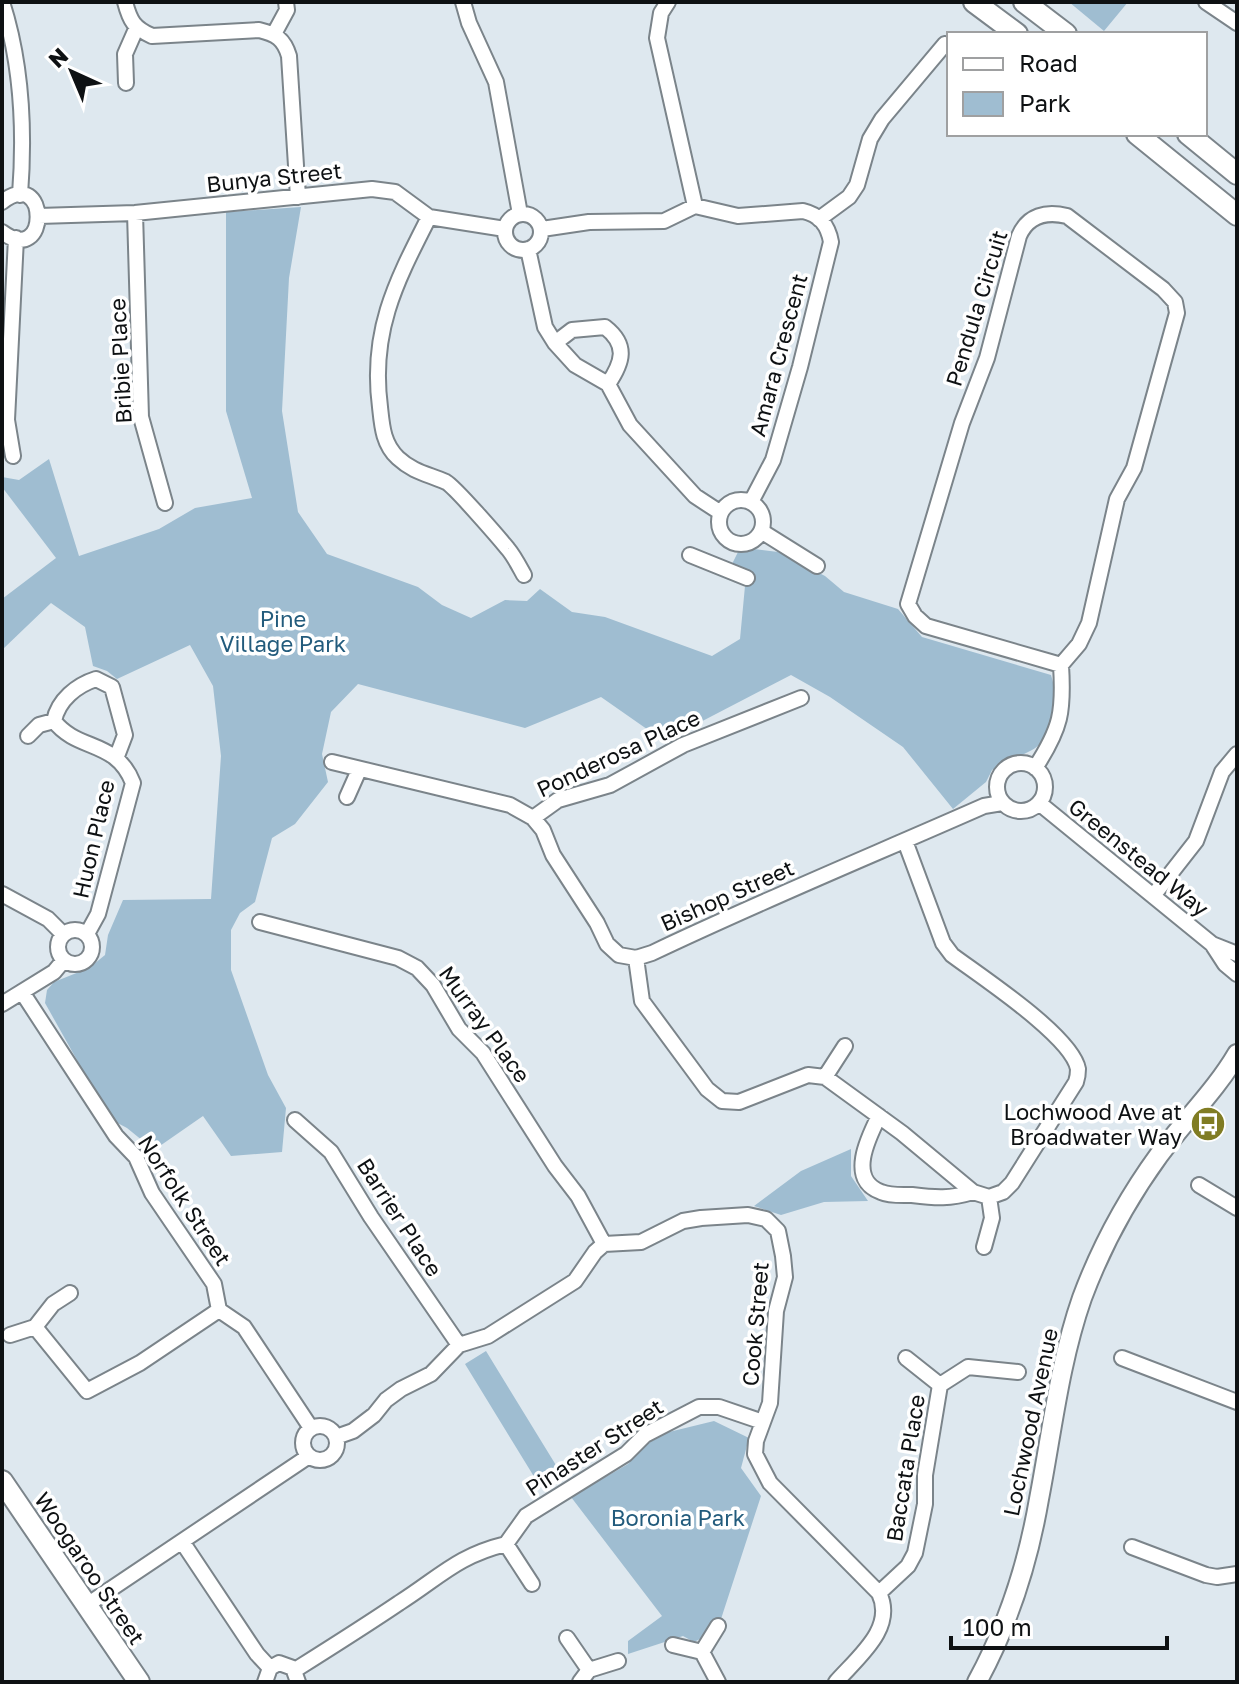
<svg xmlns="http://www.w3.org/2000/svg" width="1239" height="1684" viewBox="0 0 1239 1684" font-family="'Golos Text',sans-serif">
  <rect width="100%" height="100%" fill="#dee8ef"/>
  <path fill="#9fbdd1" d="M1069 2H1128L1104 31Z
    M301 207 289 278 282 411 298 512 327 554 418 587 442 605 471 618 505 600 527 601 540 589 572 612 605 617 712 656 740 639 745 586 732 564 738 552 754 549 778 552 825 576 844 592 898 609 922 637 1051 675C1059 699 1057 736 1032 750 1019 757 1005 762 992 770L986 782 953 809 903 747 830 697 791 675 664 741 601 697 525 728 358 684 331 712 322 754 328 782 295 824 272 838 255 902 240 913 231 930V970L268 1075 286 1108 282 1152 231 1156 203 1116 154 1150 127 1128 110 1119 45 1003 47 990 54 982 89 968 105 955 108 935 123 900 211 899 221 756 213 686 190 645 117 679 107 671 93 666 85 627 51 603 2 650V599L56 558 2 487V477L19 480 49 459 79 556 159 529 195 508 252 498 226 411V212Z
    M851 1149V1176L868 1201 824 1202 781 1215 754 1206 801 1171Z
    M486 1351 562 1475 541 1488 465 1364Z
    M714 1421 749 1438 741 1468 761 1496 721 1619 706 1636 694 1642 683 1636 628 1654V1641L662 1616 571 1497 628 1464 648 1443 669 1432Z"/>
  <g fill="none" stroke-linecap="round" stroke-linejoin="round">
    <g stroke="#7b848a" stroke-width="18">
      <path id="minor" d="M2 2C22 64 25 130 20 195
        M125 2C130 21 134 28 152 36L259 30C276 34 284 39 289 56L298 197
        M463 2 469 23 496 82 520 214
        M668 2 661 13 657 38 695 206
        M1206 2 1237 23
        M274 34 287 10 286 2
        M126 83 125 54 136 29
        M2 202C49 165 50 268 2 232
        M135 213 141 417 165 503
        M505 232a18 18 0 1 1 36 0a18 18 0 1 1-36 0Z
        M39 216 135 213 372 189 395 192 429 217 505 229
        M429 217C396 282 370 331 380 407 382 426 383 444 398 458 413 472 428 474 446 482 455 487 499 538 508 549 514 556 519 566 524 575
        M819 219 849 197 857 185 870 139 882 119 945 44
        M542 229 589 222 664 221 695 206 738 216 803 211C820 215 828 225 831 242L800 367 773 460 751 502
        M528 249 545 327 555 343 575 365 608 384 630 425 695 496 721 513
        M555 343 572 330 605 327C628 345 623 362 608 384
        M13 456 7 420 16 238
        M719 522a22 22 0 1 1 44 0a22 22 0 1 1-44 0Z
        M761 531 817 566
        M690 555 747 578
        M28 736 39 725 54 721
        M332 762 510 805 533 818 558 800 610 785 683 745 801 698
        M997 787a24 24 0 1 1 48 0a24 24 0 1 1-48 0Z
        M1035 768C1061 728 1064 712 1061 665L1079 644 1089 623 1117 499 1134 468 1177 313 1175 302 1163 289 1067 216C1046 211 1028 215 1019 236L987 358 962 423 908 604 915 616 926 626 1061 665
        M347 797 359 770
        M1039 803 1212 944 1237 954
        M533 818 543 830 553 855 597 923 607 944 619 955 636 958 652 953C761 901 873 855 984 806L1002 803
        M2 894 48 919 63 934
        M1153 896 1196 841 1222 772 1237 754
        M260 922 398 958 417 968 433 985 459 1029 483 1053 555 1166 578 1196 604 1244
        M58 947a17 17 0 1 1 34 0a17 17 0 1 1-34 0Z
        M87 934 98 914 133 783C116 739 78 752 54 721 58 700 77 685 96 679L112 687 125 735 117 756
        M1212 944 1225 964 1237 974
        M636 958 642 1001 707 1089 722 1101 739 1102 808 1075 825 1077 902 1133 973 1192 989 1197 1003 1192 1012 1183 1076 1082C1077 1079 1078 1072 1078 1069 1072 1036 980 976 952 955L943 943 905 841
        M22 992 116 1136 136 1157 152 1193 214 1284 219 1310 244 1327 311 1428
        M2 1004 54 972 64 960
        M825 1077 845 1046
        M879 1116C868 1138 847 1180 881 1192 890 1196 902 1195 912 1195 936 1198 950 1199 973 1192
        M295 1120 331 1152 371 1217 459 1345
        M1199 1185 1237 1208
        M984 1247 992 1218 989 1197
        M35 1327 87 1391 140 1363 219 1310
        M10 1335 35 1327 53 1304 70 1293
        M906 1358 940 1385
        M1122 1358 1237 1402
        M303 1443a17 17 0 1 1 34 0a17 17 0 1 1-34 0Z
        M336 1437 353 1431 374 1415 386 1400 401 1389 431 1374 459 1345 488 1336 575 1281 595 1252 604 1244 641 1242 683 1221 701 1218 748 1215 766 1219 778 1231 783 1256 785 1277 776 1311 770 1403 756 1441 755 1454 770 1483 879 1593C896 1628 858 1657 836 1682
        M183 1543 257 1654 270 1668
        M506 1544 532 1584
        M1132 1547 1206 1575 1217 1577 1237 1574
        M879 1593 908 1566 915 1553 925 1504V1475L940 1385 968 1367 1018 1372
        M87 1605 309 1456
        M567 1638 589 1670
        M673 1645 702 1652 718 1626
        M702 1652 718 1682
        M295 1670C330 1648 365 1626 399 1603 440 1577 457 1556 506 1544L526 1516 626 1454 645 1435 699 1407H719L763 1422
        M265 1682 270 1668 279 1663 293 1668 298 1682
        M580 1682 589 1670 618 1661"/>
    </g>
    <g stroke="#7b848a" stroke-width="22">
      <path id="tertiary" d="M977 1682C1008 1625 1028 1563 1039 1499 1052 1432 1059 1364 1082 1298 1101 1247 1127 1199 1159 1155 1184 1121 1216 1090 1237 1054"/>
    </g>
    <g stroke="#7b848a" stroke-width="24">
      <path id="secondary" d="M974 2 1017 34
        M1024 2 1066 34
        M1137 134 1237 215
        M1188 134 1237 174
        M2 1481 139 1682"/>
    </g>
    <use href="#minor" stroke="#fff" stroke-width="14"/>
    <use href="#tertiary" stroke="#fff" stroke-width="18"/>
    <use href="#secondary" stroke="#fff" stroke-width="20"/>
  </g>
  <defs>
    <g id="bus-disc" transform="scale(1.8)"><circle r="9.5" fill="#807c23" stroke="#fff"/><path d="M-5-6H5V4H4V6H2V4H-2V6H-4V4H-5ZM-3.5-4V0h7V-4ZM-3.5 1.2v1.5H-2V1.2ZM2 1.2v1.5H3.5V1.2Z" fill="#fff"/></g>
  </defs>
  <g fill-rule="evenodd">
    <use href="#bus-disc" x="1208" y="1124"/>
  </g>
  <g text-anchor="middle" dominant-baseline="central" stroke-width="7" stroke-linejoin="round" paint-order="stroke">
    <g font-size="22" fill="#0e1113" stroke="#fff">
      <text transform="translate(274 177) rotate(-6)">Bunya Street</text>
      <text transform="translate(976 308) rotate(-73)">Pendula Circuit</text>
      <text transform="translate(778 355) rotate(-75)">Amara Crescent</text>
      <text transform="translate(120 361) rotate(-93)">Bribie Place</text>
      <text transform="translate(618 753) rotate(-25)">Ponderosa Place</text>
      <text transform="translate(93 839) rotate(-77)">Huon Place</text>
      <text transform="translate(1139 857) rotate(39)">Greenstead Way</text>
      <text transform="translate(727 895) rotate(-24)">Bishop Street</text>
      <text transform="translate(485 1024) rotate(54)">Murray Place</text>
      <text transform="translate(185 1200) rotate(57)">Norfolk Street</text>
      <text transform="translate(400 1217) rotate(57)">Barrier Place</text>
      <text transform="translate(755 1324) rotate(-85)">Cook Street</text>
      <text transform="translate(1030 1422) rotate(-78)">Lochwood Avenue</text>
      <text transform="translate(594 1447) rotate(-33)">Pinaster Street</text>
      <text transform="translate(905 1468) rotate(-81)">Baccata Place</text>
      <text transform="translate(90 1568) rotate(56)">Woogaroo Street</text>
    </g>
    <g font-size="22" fill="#225b7c" stroke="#fff">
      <text x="283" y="618">Pine<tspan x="283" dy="25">Village Park</tspan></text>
      <text x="678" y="1517">Boronia Park</text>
    </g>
    <g font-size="22" fill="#0e1113" stroke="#fff" text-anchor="end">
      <text x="1182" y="1111">Lochwood Ave at<tspan x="1182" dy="25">Broadwater Way</tspan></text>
    </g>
  </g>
  <rect width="1239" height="1684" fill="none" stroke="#0e1113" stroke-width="8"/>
  <rect x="947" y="32" width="260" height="104" fill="#ffffff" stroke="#9fa0a1" stroke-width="2"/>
  <rect x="963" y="58" width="40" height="12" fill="#ffffff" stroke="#9fa0a1" stroke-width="2"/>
  <text x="1019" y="72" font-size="24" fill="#0e1113">Road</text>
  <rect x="963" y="92" width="40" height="24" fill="#9fbdd1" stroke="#9fa0a1" stroke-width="2"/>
  <text x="1019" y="112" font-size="24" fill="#0e1113">Park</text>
  <g transform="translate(72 72) rotate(316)" stroke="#ffffff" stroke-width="6" paint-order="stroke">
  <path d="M0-6L14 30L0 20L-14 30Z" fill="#0e1113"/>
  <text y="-12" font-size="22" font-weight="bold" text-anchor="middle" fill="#0e1113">N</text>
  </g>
  <path d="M951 1636v12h216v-12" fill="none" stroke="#0e1113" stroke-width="4"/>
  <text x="963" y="1636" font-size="24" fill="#0e1113" stroke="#ffffff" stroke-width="6" paint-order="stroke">100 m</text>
</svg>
